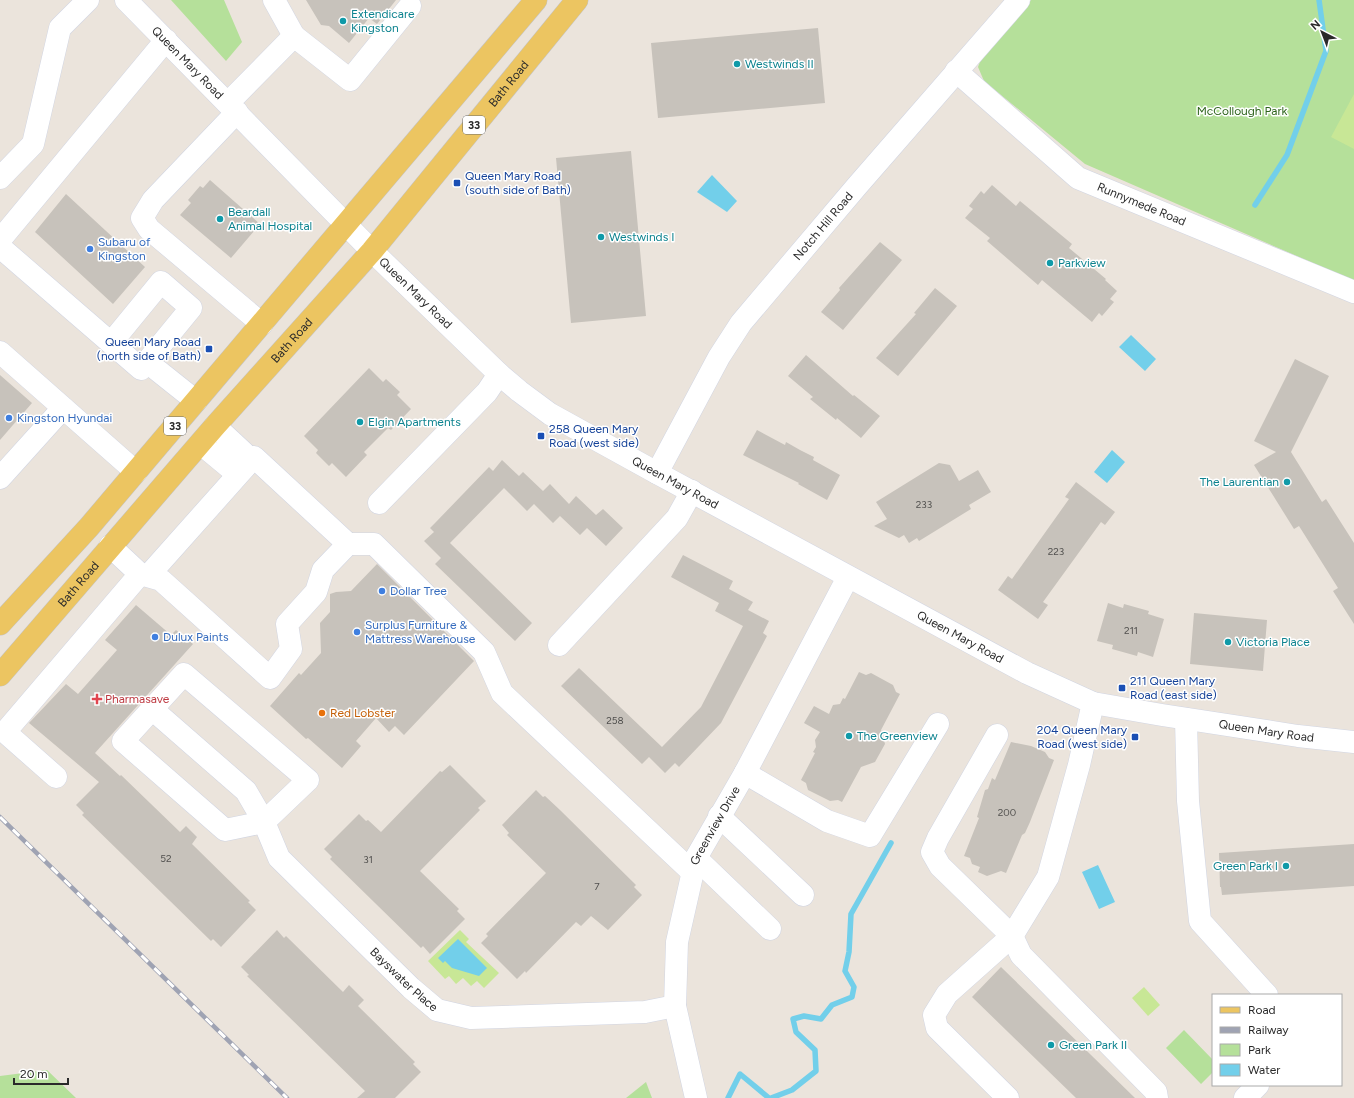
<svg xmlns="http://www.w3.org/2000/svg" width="1354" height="1098" viewBox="0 0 1354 1098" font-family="Figtree,sans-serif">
  <rect width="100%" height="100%" fill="#ebe4dc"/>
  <path fill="#b5e09a" d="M171 0H224L242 42 226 61Z
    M1031 0H1354V281L1085 164 984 81 978 67 981 59Z
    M1184 1030 1213 1060V1072L1201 1084 1166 1048Z
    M47 1070 76 1098H0V1076Z
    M646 1082 652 1098H626Z"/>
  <path fill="#c8e796" d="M1354 94V149L1331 137Z
    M460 930 469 939 466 942 499 973 484 988 477 981 471 986 463 978 456 984 449 976 445 979 428 961Z
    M1144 987 1160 1005 1148 1016 1132 998Z"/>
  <path fill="#72cfea" d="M712 175 737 201 727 212 697 192Z
    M1131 335 1156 359 1145 371 1119 347Z
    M1112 450 1125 462 1107 483 1094 472Z
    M1098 865 1115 902 1099 909 1082 872Z
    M458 939 487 968 479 976 452 968 445 961 443 963 438 958Z"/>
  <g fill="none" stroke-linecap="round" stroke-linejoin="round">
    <path stroke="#72cfea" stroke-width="5.5" d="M1255 205 1287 155 1326 51 1319 0
      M728 1098 740 1074 769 1098
      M771 1098 792 1090 816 1071 815 1050 796 1032 793 1019 804 1016 821 1019 832 1005 852 997 854 987 845 971 849 952 851 914 891 843"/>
  </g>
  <path fill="#c7c2bb" d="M306 0H396L377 24 369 18 349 43 329 26 321 25Z
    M818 28 825 103 658 118 651 43Z
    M631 151 646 316 571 323 556 158Z
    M210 180 260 224 231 258 180 215 191 203 188 200 200 186 203 188Z
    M992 185 1016 206 1020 201 1072 244 1069 248 1106 279 1105 280 1117 291 1110 299 1114 302 1102 316 1099 313 1092 322 1042 280 1038 285 987 241 990 238 965 218 973 209 969 206 981 191 984 194Z
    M66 194 145 267 113 304 35 232Z
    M880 242 902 260 843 330 821 312 840 290 839 288Z
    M935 288 957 306 898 376 876 358 916 314 914 313Z
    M806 355 853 396 854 395 880 416 861 438 837 418 836 420 810 399 813 397 788 376Z
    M1295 359 1329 376 1291 452 1322 502 1326 499 1354 543V624L1333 591 1338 588 1299 526 1294 529 1254 465 1276 452 1254 441Z
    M369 368 383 382 386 379 400 392 397 395 411 409 391 430 388 428 364 452 367 455 346 477 332 463 329 466 316 453 318 450 304 436Z
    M0 375 32 403 0 440Z
    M757 430 785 445 786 442 800 450 814 457 813 460 840 475 827 500 798 484 799 483 743 455Z
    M502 460 519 476 523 472 543 491 550 484 569 504 576 496 596 515 603 509 623 528 606 546 587 528 580 535 560 516 553 523 534 504 527 511 504 488 450 543 532 623 515 641 435 564 441 558 424 541 434 532 430 528 436 522 489 467 493 471Z
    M939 463 950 465 959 481 978 470 991 492 969 505 971 509 919 541 917 538 909 543 904 535 899 538 874 526 887 519 876 502Z
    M1076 482 1115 512 1105 525 1101 522 1043 602 1048 605 1038 619 998 590 1008 576 1012 579 1069 499 1065 497Z
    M683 555 733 581 729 589 753 602 748 610 769 621 763 633 767 636 721 723 679 767 675 763 665 773 649 757 642 764 561 686 579 668 662 747 701 707 743 626 715 611 719 603 671 577Z
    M377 564 474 661 404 735 395 726 389 732 376 718 356 741 361 746 342 768 308 738 306 739 270 706 299 673 301 675 321 653 320 623 330 612V594L336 592 351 591Z
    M1108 603 1123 608 1124 604 1149 611 1148 614 1164 619 1153 657 1138 652 1137 656 1112 649 1113 645 1097 641Z
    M136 605 171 635 176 630 193 644 95 753 120 776 121 775 180 832 186 826 197 837 192 844 250 901 248 902 256 910 221 947 213 939 211 941 82 815 84 813 76 805 99 782 29 723 66 684 78 694 117 650 105 640Z
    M1194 613 1267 620 1263 671 1190 664Z
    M859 672 866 675 871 673 893 685 896 692 900 694 881 730 885 744 875 762 861 767 842 802 838 800 830 801 808 790 806 783 801 780 815 753 813 752 816 747 815 740 820 732 804 723 814 706 829 714 833 705 840 704 843 698 845 699Z
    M1011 742 1031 746 1045 752 1049 758 1054 760 1030 822 1025 833 1022 835 1006 873 1001 871 987 876 978 872 980 867 972 864 970 858 964 856 979 818 977 817 985 790 988 789 992 778 995 780Z
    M450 765 486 801 478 808 480 810 420 871 459 909 457 911 465 919 430 954 423 946 421 948 330 859 332 857 324 849 359 814 366 821 368 820 381 832 440 771 442 772Z
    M536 790 543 797 545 796 560 810 636 885 634 887 642 895 608 930 591 916 581 926 576 922 526 973 525 971 517 979 481 943 488 936 486 934 546 873 507 835 509 833 502 825Z
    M1354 844V886L1222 895 1221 887H1220L1219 853Z
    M277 930 284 938 286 936 343 992 349 985 364 1000 358 1006 415 1062 413 1064 421 1072 395 1098H357L365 1091 247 976 249 975 241 967Z
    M1001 967 1135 1098H1076L972 997Z"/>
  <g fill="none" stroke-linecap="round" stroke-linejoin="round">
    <g stroke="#d1d5e2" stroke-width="23">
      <g id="minor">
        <path id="s1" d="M126 0 372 251 499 374 519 391 550 414 657 473 1027 673 1093 703 1162 715 1298 736 1354 742"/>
        <path d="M274 0 294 36"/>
        <path id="s2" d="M956 71 1078 178 1354 292"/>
        <path d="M228 103 294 36 350 80 410 6"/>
        <path d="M237 112 153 200 142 218 149 229 262 324"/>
        <path d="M0 178 33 144 60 28 88 0"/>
        <path d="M0 240 166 40"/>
        <path d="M0 247 141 369 191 308 161 282 111 343"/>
        <path d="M0 352 136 472"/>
        <path d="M147 362 196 401"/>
        <path d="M201 444 230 468H244V453L215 426"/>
        <path id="s3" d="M657 473 719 357 741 323 857 186 1019 0"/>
        <path d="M0 478 63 408"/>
        <path d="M379 503 487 392 499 374"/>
        <path d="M348 544H374L484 652 502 693 692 872"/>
        <path d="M140 574 161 580 270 678 291 649 287 624 316 592 323 570 348 544 254 457 148 576"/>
        <path d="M559 645 677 518 692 491"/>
        <path d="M184 674 308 780 264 822 225 830 123 741Z"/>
        <path id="s4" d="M152 709 246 791 264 822 279 858 411 988 437 1010 471 1018 645 1012 675 1006"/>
        <path d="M1186 719 1188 801 1200 921 1267 995"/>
        <path d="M997 735 938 838 932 852 940 866 1012 936 1021 955 1156 1092 1157 1098"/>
        <path d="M745 773 827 821 870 836 938 724"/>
        <path d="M56 777 5 732 140 574 110 546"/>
        <path d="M719 816 803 895"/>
        <path d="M696 858 770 929"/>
        <path id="s5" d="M696 1098 675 1006 677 942 696 858 745 773 848 577"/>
        <path d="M1008 1098 937 1028 934 1015 947 994 1012 936 1048 877 1079 765 1093 703"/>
        <path d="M1245 1098 1258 1085"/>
      </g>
    </g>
    <g stroke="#c3c3c3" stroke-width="23">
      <g id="major">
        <path d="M0 624 89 527 536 0"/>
        <path id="s6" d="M0 675 215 426 372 251 577 0"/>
      </g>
    </g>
    <use href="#minor" stroke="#fff" stroke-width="22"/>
    <use href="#major" stroke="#ecc561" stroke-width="22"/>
    <g stroke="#9fa3b3" stroke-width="4.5">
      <path id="rail" d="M0 817 287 1098"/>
    </g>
    <use href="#rail" stroke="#fff" stroke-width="3" stroke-dasharray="9" stroke-linecap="butt"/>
  </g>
  <g fill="#0f9aa8" stroke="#fff" stroke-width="1.5">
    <circle cx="343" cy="21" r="4"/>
    <circle cx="737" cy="64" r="4"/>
    <circle cx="220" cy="219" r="4"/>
    <circle cx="601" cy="237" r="4"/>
    <circle cx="1050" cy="263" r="4"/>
    <circle cx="360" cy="422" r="4"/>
    <circle cx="1287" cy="482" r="4"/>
    <circle cx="1228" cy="642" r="4"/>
    <circle cx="849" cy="736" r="4"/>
    <circle cx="1286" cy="866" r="4"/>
    <circle cx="1051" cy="1045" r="4"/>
  </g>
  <g fill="#1a4fb4" stroke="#fff" stroke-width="1.5">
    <rect x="453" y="179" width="8" height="8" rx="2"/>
    <rect x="205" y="345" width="8" height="8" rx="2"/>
    <rect x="537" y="432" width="8" height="8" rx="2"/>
    <rect x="1118" y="684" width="8" height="8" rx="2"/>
    <rect x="1131" y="733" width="8" height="8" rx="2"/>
  </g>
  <g fill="#3f7fe0" stroke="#fff" stroke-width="1.5">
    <circle cx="90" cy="249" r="4"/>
    <circle cx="9" cy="418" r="4"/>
    <circle cx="382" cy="591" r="4"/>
    <circle cx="357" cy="632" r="4"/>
    <circle cx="155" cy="637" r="4"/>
  </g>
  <path fill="#e0444e" stroke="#fff" stroke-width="1.5" d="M95 693h4v4h4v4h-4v4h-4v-4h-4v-4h4z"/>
  <circle fill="#e8710a" stroke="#fff" stroke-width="1.5" cx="322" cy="713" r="4"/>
  <g text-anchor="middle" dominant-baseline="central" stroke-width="3" stroke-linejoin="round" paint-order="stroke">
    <g font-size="10" fill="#51504e">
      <text x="924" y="504">233</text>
      <text x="1056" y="551">223</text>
      <text x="1131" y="630">211</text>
      <text x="615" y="720">258</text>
      <text x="1007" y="812">200</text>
      <text x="166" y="858">52</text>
      <text x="368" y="859">31</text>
      <text x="597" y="886">7</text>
    </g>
    <g fill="#fff" stroke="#6a6a6a" stroke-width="1">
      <rect x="463" y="116" width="22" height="18" rx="3"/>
      <rect x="164" y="417" width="22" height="18" rx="3"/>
    </g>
    <g font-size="11" font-weight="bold" fill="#2a2a2a">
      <text x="474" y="125">33</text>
      <text x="175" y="426">33</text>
    </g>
    <g font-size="12" fill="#0d838f" stroke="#fff" text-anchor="start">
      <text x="351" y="14">Extendicare<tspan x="351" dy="14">Kingston</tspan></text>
      <text x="745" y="64">Westwinds II</text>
      <text x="228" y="212">Beardall<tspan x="228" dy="14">Animal Hospital</tspan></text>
      <text x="609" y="237">Westwinds I</text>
      <text x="1058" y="263">Parkview</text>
      <text x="368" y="422">Elgin Apartments</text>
      <text x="1279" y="482" text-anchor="end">The Laurentian</text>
      <text x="1236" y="642">Victoria Place</text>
      <text x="857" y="736">The Greenview</text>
      <text x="1278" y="866" text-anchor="end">Green Park I</text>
      <text x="1059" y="1045">Green Park II</text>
    </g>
    <g font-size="12" fill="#2a2a2a" stroke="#fff">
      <text stroke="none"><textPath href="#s1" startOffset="88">Queen Mary Road</textPath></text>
      <text stroke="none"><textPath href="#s6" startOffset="780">Bath Road</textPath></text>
      <text stroke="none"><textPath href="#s2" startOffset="231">Runnymede Road</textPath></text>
      <text stroke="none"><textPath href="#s3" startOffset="299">Notch Hill Road</textPath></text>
      <text stroke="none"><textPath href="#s1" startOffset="412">Queen Mary Road</textPath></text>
      <text stroke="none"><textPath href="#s6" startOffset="444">Bath Road</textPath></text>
      <text stroke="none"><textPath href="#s1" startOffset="736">Queen Mary Road</textPath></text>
      <text stroke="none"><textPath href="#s6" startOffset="120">Bath Road</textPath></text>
      <text stroke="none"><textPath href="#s1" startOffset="1060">Queen Mary Road</textPath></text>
      <text stroke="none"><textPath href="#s1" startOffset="1384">Queen Mary Road</textPath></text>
      <text stroke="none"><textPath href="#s5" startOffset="282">Greenview Drive</textPath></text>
      <text stroke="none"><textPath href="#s4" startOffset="374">Bayswater Place</textPath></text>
    </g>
    <g font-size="12" fill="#2e641c" stroke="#fff">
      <text x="1242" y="111">McCollough Park</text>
    </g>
    <g font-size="12" fill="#164399" stroke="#fff" text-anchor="start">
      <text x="465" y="176">Queen Mary Road<tspan x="465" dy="14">(south side of Bath)</tspan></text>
      <text x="201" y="342" text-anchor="end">Queen Mary Road<tspan x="201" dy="14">(north side of Bath)</tspan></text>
      <text x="549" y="429">258 Queen Mary<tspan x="549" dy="14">Road (west side)</tspan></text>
      <text x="1130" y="681">211 Queen Mary<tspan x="1130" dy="14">Road (east side)</tspan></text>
      <text x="1127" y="730" text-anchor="end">204 Queen Mary<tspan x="1127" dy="14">Road (west side)</tspan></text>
    </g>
    <g font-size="12" fill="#366cbe" stroke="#fff" text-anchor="start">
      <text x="98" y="242">Subaru of<tspan x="98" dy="14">Kingston</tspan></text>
      <text x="17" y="418">Kingston Hyundai</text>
      <text x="390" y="591">Dollar Tree</text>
      <text x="365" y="625">Surplus Furniture &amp;<tspan x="365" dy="14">Mattress Warehouse</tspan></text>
      <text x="163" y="637">Dulux Paints</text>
    </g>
    <g font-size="12" fill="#be3a42" stroke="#fff" text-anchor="start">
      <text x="105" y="699">Pharmasave</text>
    </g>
    <g font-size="12" fill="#c56008" stroke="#fff" text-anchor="start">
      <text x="330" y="713">Red Lobster</text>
    </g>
  </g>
  <rect x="1212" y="994" width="130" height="92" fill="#ffffff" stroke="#aaaaaa"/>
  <rect x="1220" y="1007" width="20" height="6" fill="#ecc561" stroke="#aaaaaa"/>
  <text x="1248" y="1014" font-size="12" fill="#2a2a2a">Road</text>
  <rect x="1220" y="1027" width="20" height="6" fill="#9fa3b3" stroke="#aaaaaa"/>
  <text x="1248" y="1034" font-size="12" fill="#2a2a2a">Railway</text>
  <rect x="1220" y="1044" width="20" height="12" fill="#b5e09a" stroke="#aaaaaa"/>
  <text x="1248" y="1054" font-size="12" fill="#2a2a2a">Park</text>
  <rect x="1220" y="1064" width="20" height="12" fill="#72cfea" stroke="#aaaaaa"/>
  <text x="1248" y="1074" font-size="12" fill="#2a2a2a">Water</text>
  <g transform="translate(1322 32) rotate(318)" stroke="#ffffff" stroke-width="3" paint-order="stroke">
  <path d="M0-3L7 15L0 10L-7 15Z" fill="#2a2a2a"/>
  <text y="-6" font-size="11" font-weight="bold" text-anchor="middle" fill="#2a2a2a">N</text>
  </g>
  <path d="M14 1078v6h54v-6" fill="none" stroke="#2a2a2a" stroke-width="2"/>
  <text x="20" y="1078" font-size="12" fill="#2a2a2a" stroke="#ffffff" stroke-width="3" paint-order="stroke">20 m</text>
</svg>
